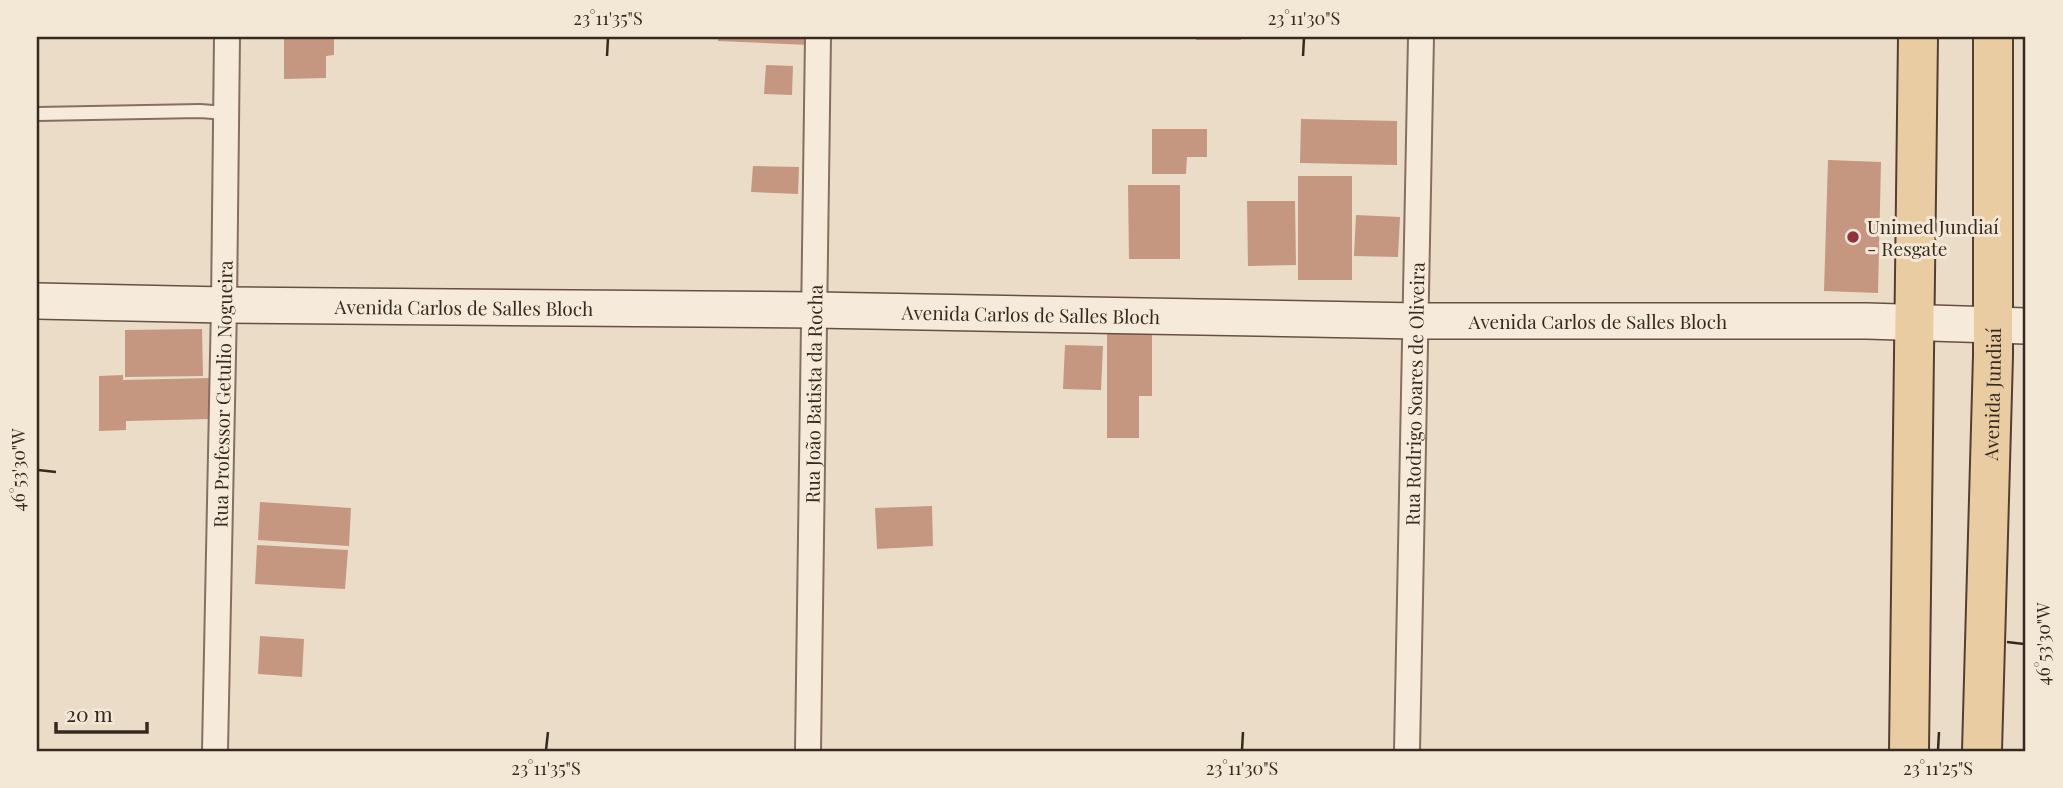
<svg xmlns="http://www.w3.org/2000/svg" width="2063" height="788" viewBox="0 0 2063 788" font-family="'Playfair Display',serif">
  <rect width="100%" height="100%" fill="#ebdcc7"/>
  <path fill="#c59680" d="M284 37H334V55L326 56V78L284 79Z
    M718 37H810L809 45 718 41Z
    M1196 37H1241V40H1196Z
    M766 65 793 66 792 95 764 94Z
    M1301 119 1397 121V165L1300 163Z
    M1152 129H1207V157H1187L1186 174H1152Z
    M1828 160 1881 162 1878 293 1824 291Z
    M753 166 799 167 798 194 751 192Z
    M1298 176H1352V280H1298Z
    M1128 185H1180V259H1129Z
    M1247 201H1295L1296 265 1248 266Z
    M1356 215 1400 217 1398 257 1354 256Z
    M1152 327V396H1139V438H1107V328Z
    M202 329 203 376 125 377V330Z
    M1065 345 1103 346 1101 390 1063 389Z
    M123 375V380L210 378V419L126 421V430L99 431V376Z
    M260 502 351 508 349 546 258 540Z
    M932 506 933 546 877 549 875 508Z
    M257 545 348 550 345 589 255 584Z
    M260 636 304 639 302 677 258 674Z"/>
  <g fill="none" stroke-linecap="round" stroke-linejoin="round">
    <g stroke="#856f5e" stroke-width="16">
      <path id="lane" d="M37 114 200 111 226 113"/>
    </g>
    <g stroke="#856f5e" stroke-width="28">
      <g id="street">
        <path id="s1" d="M215 751 224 305 227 37"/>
        <path id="s2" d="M808 751 818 37"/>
        <path id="s3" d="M1407 751 1421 37"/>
      </g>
    </g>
    <g stroke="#675041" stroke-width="38">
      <g id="secondary">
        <path id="s4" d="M37 301 224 305 816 310 1417 321H1867L2026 326"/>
      </g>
    </g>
    <g stroke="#533e32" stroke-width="42">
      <g id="primary">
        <path d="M1909 751C1911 513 1916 275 1918 37"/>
        <path id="s5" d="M1982 751 1993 356V37"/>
      </g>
    </g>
    <use href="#lane" stroke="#f6ebda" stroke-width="12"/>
    <use href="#street" stroke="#f6ebda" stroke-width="24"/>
    <use href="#secondary" stroke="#f6ebda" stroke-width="35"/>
    <use href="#primary" stroke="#eacca3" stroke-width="38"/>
  </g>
  <path fill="none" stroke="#362920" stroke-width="2.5" d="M607 56 608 38M1303 56 1304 38M38 470 56 472M2007 642 2024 644M546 750 548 732M1242 750 1243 732M1938 750 1939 732"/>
  <circle fill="#8e333d" stroke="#f3e7d6" stroke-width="2.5" cx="1853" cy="237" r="7"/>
  <g text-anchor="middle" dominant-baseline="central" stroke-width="6" stroke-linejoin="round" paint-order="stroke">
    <g font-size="19" fill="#362920" stroke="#f3e7d6" text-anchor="start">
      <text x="1867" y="226">Unimed Jundiaí<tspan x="1867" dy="22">- Resgate</tspan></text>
    </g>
    <g font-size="19" fill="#362920" stroke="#f3e7d6">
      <text stroke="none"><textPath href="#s4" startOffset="427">Avenida Carlos de Salles Bloch</textPath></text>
      <text stroke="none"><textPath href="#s4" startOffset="994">Avenida Carlos de Salles Bloch</textPath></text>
      <text stroke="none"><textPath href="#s4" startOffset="1561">Avenida Carlos de Salles Bloch</textPath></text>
      <text stroke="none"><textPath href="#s1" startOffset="357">Rua Professor Getulio Nogueira</textPath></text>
      <text stroke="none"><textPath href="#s2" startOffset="357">Rua João Batista da Rocha</textPath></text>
      <text stroke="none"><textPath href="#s3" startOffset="357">Rua Rodrigo Soares de Oliveira</textPath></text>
      <text stroke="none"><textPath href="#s5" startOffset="357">Avenida Jundiaí</textPath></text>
    </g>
  </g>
  <rect width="2063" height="788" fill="none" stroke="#f3e7d6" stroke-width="77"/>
  <path d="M56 722v10h91v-10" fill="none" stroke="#362920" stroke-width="3.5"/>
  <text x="66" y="722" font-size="21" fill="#362920" stroke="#f3e7d6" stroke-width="5" paint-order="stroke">20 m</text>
  <rect x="38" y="38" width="1986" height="712" fill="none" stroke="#362920" stroke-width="2.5"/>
  <g font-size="18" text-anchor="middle" fill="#362920">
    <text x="608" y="25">23°11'35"S</text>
    <text x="1304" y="25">23°11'30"S</text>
    <text transform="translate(19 470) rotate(-90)" y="6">46°53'30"W</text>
    <text transform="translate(2044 644) rotate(-90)" y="6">46°53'30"W</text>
    <text x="546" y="775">23°11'35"S</text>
    <text x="1242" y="775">23°11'30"S</text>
    <text x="1938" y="775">23°11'25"S</text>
  </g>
</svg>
